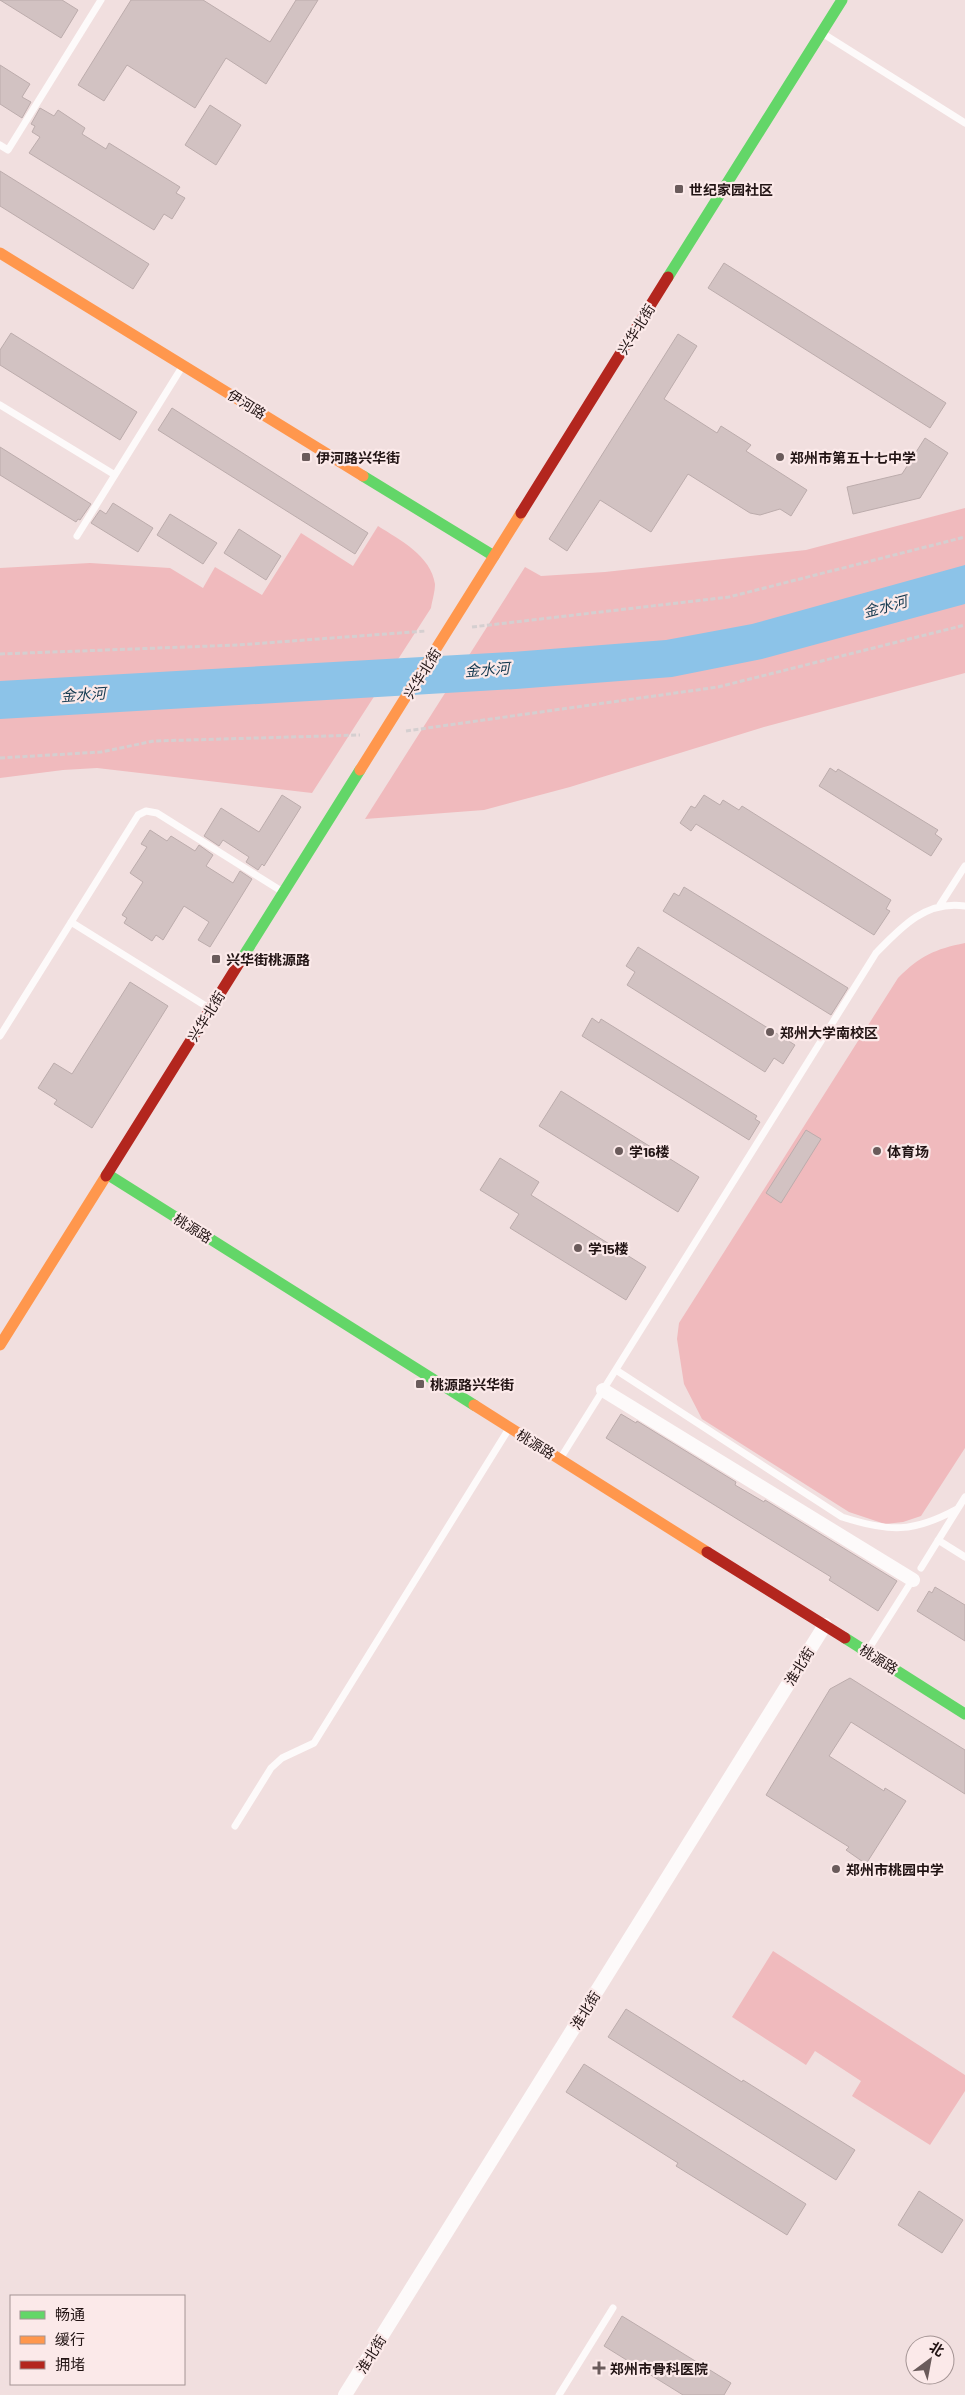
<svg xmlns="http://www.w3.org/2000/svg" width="965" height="2395" viewBox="0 0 965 2395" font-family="Barlow,'Noto Sans SC',sans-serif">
  <rect width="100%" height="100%" fill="#f1dfdf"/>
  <path fill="#f0babd" d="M965 508V673L764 727 570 787 484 810 365 819 525 567 541 576 605 572 806 550Z
    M378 526C400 540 431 556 435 584 435 592 432 601 431 608L312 793 97 768 63 770 0 778V568L90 563 170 568 203 588 215 567 262 595 301 533 353 566Z
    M965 943V1448L921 1516 903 1522 885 1524 849 1512 702 1419 684 1384 677 1339 679 1323 898 978C920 956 935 949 965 943Z
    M773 1951 965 2075V2091L930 2145 852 2096 861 2081 815 2051 806 2065 732 2017Z"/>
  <path fill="#8cc3e8" d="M965 565V604L762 659 672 677 516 689 0 719V681L512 652 666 640 752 624Z"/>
  <path fill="#d2c2c2" stroke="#bcacac" d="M0 0H62L78 10 61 38Z
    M131 0H203L270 42 296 0H318L266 84 226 58 195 108 127 65 104 101 78 85Z
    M0 65 30 84 22 97 31 102 22 118 0 104Z
    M210 105 241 125 216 165 185 145Z
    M40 108 54 116 58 110 85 128 82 134 106 149 109 143 180 187 176 193 185 198 172 219 164 214 154 230 29 153 40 137 32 132 35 126 31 124Z
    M0 171 149 264 133 289 0 206Z
    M724 263 946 403 930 428 708 288Z
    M11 333 137 412 120 440 0 365V350Z
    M678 334 697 346 664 399 717 433 721 426 751 445 746 451 807 490 791 516 780 509 760 515 750 513 688 474 651 532 600 500 567 551 549 539Z
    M172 408 368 533 355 554 158 430Z
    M925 438 948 453 920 498 853 514 847 487 902 474Z
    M0 447 91 504 80 520 78 519 76 522 0 475Z
    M113 503 153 528 138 552 91 523 100 510 106 514Z
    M170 514 217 543 203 564 157 535Z
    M239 529 281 556 266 580 224 553Z
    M830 768 836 772 838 769 938 830 935 834 942 839 931 856 819 786Z
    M282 795 301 807 264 866 262 864 258 870 246 862 249 857 223 840 219 846 204 836 221 808 259 832Z
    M704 795 720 805 723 800 739 810 742 806 891 900 886 909 890 911 874 935 696 824 691 831 680 823 691 806 695 808Z
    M150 830 167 841 171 836 195 851 199 845 213 855 206 866 233 883 240 871 252 879 210 947 198 940 209 922 184 906 163 940 156 935 152 941 124 923 127 918 122 915 143 882 130 873 147 847 141 844Z
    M684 887 848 988 831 1015 663 911 674 893 679 896Z
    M638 947 795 1045 783 1064 774 1058 765 1072 627 985 635 972 626 966Z
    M130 982 168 1006 92 1128 54 1104 57 1100 38 1088 54 1063 72 1074Z
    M592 1018 599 1023 601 1019 757 1116 755 1119 760 1122 749 1140 582 1036Z
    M561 1091 699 1177 678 1212 539 1126Z
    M806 1130 821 1139 781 1203 766 1193Z
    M500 1158 539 1182 531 1195 646 1267 626 1300 510 1228 519 1214 480 1190Z
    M621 1414 636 1423 637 1421 736 1482 735 1485 764 1502 765 1500 897 1581 878 1611 829 1580 831 1577 606 1438Z
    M935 1587 965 1605V1641L917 1611 929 1591 932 1593Z
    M850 1678 965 1750V1794L851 1722 829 1756 884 1791 885 1788 906 1801 866 1864 846 1850 849 1847 766 1795 830 1689Z
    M626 2009 742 2082 743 2080 855 2150 836 2180 608 2037Z
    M584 2064 806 2204 787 2235 676 2166 678 2163 566 2092Z
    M919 2191 963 2220 942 2253 898 2225Z
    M622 2316 731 2383 724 2395H683L604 2346Z"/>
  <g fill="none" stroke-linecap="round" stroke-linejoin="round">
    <path stroke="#d5cfd0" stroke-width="3" stroke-dasharray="5 2.5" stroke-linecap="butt" d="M472 627 729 597 965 537
      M0 654 238 645 426 631
      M406 731 718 687 965 625
      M0 758 101 752 154 741 360 735"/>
    <path stroke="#fdfafa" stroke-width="7" d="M822 33 965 123
      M0 145 8 150 101 0
      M0 405 115 475
      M77 536 182 367
      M940 905 965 866
      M71 922 209 1008
      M0 1036 138 815 146 811 157 813 283 892
      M616 1370 842 1517C889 1532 913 1533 957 1509
      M560 1459 876 953C901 927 926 900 965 906
      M938 1540 965 1557
      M921 1568 965 1497
      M868 1650 913 1579
      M235 1826 271 1768 282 1758 314 1743 508 1430
      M559 2395 613 2308"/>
    <path stroke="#fdfafa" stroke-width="14" d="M603 1390 913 1580
      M345 2395 825 1625"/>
    <path stroke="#63d668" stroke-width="11" d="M668 277 842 0
      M363 476 494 556
      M241 960 360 770
      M107 1174 474 1405
      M845 1638 965 1714"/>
    <path stroke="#ff974d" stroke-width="11" d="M0 253 363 476
      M360 770 521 513
      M0 1345 106 1176
      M474 1405 707 1552"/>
    <path stroke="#b3261e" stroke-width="11" d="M521 513 668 277
      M106 1176 241 960
      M707 1552 845 1638"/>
  </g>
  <g fill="#6a5b5b" stroke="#fbe9e9" stroke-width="2">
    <rect x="674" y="184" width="10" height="10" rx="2.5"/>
    <rect x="301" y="452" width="10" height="10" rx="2.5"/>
    <circle cx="780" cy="457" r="5"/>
    <rect x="211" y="954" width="10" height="10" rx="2.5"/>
    <circle cx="770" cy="1032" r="5"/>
    <circle cx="619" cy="1151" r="5"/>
    <circle cx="877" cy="1151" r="5"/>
    <circle cx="578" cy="1248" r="5"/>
    <rect x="415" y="1379" width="10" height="10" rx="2.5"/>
    <circle cx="836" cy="1869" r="5"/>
    <path d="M596.5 2360.5h5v5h5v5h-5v5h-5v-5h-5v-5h5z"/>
  </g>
  <g text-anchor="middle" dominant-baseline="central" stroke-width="4.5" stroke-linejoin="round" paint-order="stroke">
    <g font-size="14" font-weight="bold" fill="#221414" stroke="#fbe9e9" text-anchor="start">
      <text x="689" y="189">世纪家园社区</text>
      <text x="316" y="457">伊河路兴华街</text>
      <text x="790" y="457">郑州市第五十七中学</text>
      <text x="226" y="959">兴华街桃源路</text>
      <text x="780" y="1032">郑州大学南校区</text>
      <text x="629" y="1151">学16楼</text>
      <text x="887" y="1151">体育场</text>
      <text x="588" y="1248">学15楼</text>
      <text x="430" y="1384">桃源路兴华街</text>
      <text x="846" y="1869">郑州市桃园中学</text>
      <text x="610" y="2368">郑州市骨科医院</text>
    </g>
    <g font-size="14" fill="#221414" stroke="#fbe9e9">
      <text transform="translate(636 329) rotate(-58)">兴华北街</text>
      <text transform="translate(247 404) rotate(32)">伊河路</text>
      <text transform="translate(422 673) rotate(-58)">兴华北街</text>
      <text transform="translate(206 1016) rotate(-58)">兴华北街</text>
      <text transform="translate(193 1228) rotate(32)">桃源路</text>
      <text transform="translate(536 1444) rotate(32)">桃源路</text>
      <text transform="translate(879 1659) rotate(32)">桃源路</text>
      <text transform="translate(799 1666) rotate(-58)">淮北街</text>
      <text transform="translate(585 2010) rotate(-58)">淮北街</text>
      <text transform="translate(371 2354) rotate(-58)">淮北街</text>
    </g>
    <g font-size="15" font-style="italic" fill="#163b51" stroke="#fbe9e9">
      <text transform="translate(885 606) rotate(-15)">金水河</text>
      <text transform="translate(487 669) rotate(-4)">金水河</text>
      <text transform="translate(83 694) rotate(-4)">金水河</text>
    </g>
  </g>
  <rect x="10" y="2295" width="175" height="90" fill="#fbe9e9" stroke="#a49494"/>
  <rect x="20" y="2311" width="25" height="8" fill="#63d668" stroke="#a49494"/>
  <text x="55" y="2320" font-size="15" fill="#221414">畅通</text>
  <rect x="20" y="2336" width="25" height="8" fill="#ff974d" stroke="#a49494"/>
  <text x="55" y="2345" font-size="15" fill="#221414">缓行</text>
  <rect x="20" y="2361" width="25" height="8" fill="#b3261e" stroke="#a49494"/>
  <text x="55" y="2370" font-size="15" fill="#221414">拥堵</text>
  <g transform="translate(930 2360) rotate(32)"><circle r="24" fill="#fbe9e9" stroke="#a49494"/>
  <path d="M0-4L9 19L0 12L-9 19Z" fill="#6a5b5b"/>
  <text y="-8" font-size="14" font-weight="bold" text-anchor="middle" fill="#221414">北</text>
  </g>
</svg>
